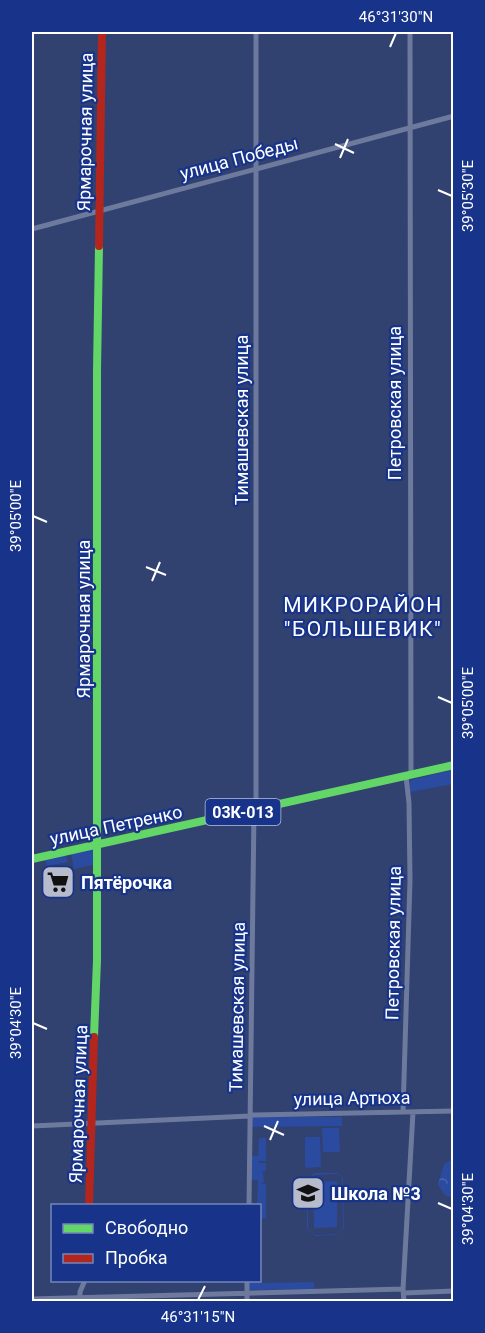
<svg xmlns="http://www.w3.org/2000/svg" width="485" height="1333" viewBox="0 0 485 1333" font-family="Roboto,sans-serif">
  <defs>
    <pattern id="forest-crowns" width="20" height="18" patternUnits="userSpaceOnUse" patternTransform="scale(1.5)"><rect width="20" height="18" fill="#2b4ba0"/><path d="M2 6a3 3 0 1 1 6 0M12 15a3 3 0 1 1 6 0" fill="none" stroke="#4b66ae"/></pattern>
  </defs>
  <rect width="100%" height="100%" fill="#314170"/>
  <path fill="#2b4ba0" fill-rule="evenodd" d="M452 770 453 784 410 792 409 784 411 780Z
    M94 849 93 865 74 869 71 854Z
    M66 855 68 862 47 866 45 860Z
    M252 1117H342V1126L252 1127Z
    M322 1128H339L340 1152H323Z
    M305 1137H320L321 1167 305 1168Z
    M259 1138H266V1161H259L258 1163H266V1171L261 1172H263L264 1182 261 1183 266 1184V1218L260 1219V1206L257 1205 258 1180H251V1156H258Z
    M314 1173H337L343 1177 344 1228 338 1235 315 1236 307 1229V1180ZM314 1175 337 1174 342 1177 343 1228 339 1234 315 1235 308 1229V1180Z
    M337 1181V1227L314 1228 313 1182Z
    M249 1281H255L256 1283 314 1282V1289L249 1290Z"/>
  <path fill="url(#forest-crowns)" d="M453 1159H454L453 1198 445 1195 438 1185 444 1164Z"/>
  <g fill="none" stroke-linecap="round" stroke-linejoin="round">
    <path stroke="#6d7a9d" stroke-width="5" d="M410 32 411 774
      M32 229 454 116
      M256 809V32
      M403 1112 410 880 409 803 406 776
      M250 1115 454 1111
      M32 1126 250 1116
      M249 1206 254 810
      M404 1293 454 1291
      M32 1299 403 1289
      M80 1302V1292L85 1280
      M247 1302V1280
      M404 1302 403 1289 413 1112"/>
    <path stroke="#63d668" stroke-width="8" d="M32 859 454 765
      M94 1037 97 960V371L99 246"/>
    <path stroke="#b3261e" stroke-width="8" d="M99 246 102 32
      M89 1206 94 1037"/>
  </g>
  <path fill="none" stroke="#fff" stroke-width="2" d="M390 47 396 33M335 144 354 153M340 158 348 139M438 190 452 196M33 516 47 522M146 567 166 575M152 581 160 562M438 697 452 703M33 1023 47 1029M264 1126 284 1135M270 1140 278 1121M438 1203 452 1209M198 1300 205 1286"/>
  <defs>
    <g id="supermarket-square" transform="scale(1.725)"><rect x="-9" y="-9" width="18" height="18" rx="4" fill="#b7bccd" stroke="#17348a"/><path d="M-6-5.5h2.5l.6 2H6L4.5 2H-2.5L-4.4-4H-6ZM-1.5 3.2a1.3 1.3 0 1 0 .1 0ZM3 3.2a1.3 1.3 0 1 0 .1 0Z" fill="#111"/></g>
    <g id="school-square" transform="scale(1.725)"><rect x="-9" y="-9" width="18" height="18" rx="4" fill="#b7bccd" stroke="#17348a"/><path d="M0-5L7-2L0 1L-7-2ZM-4 1L0 2.5L4 1V4Q0 6-4 4Z" fill="#111"/></g>
  </defs>
  <g fill-rule="evenodd">
    <use href="#supermarket-square" x="58" y="882"/>
    <use href="#school-square" x="308" y="1193"/>
  </g>
  <g text-anchor="middle" dominant-baseline="central" stroke-width="4.5" stroke-linejoin="round" paint-order="stroke">
    <rect fill="#17348a" stroke="#b9c2dc" stroke-width="1.5" x="205.5" y="799" width="75" height="26" rx="4.5"/>
    <g font-size="16" font-weight="bold" fill="#fff">
      <text x="243" y="812">03К-013</text>
    </g>
    <g font-size="18" fill="#fff" stroke="#17348a">
      <text transform="translate(85 132) rotate(-89)">Ярмарочная улица</text>
      <text transform="translate(239 158) rotate(-15)">улица Победы</text>
      <text transform="translate(394 403) rotate(-90)">Петровская улица</text>
      <text transform="translate(241 420) rotate(-90)">Тимашевская улица</text>
      <text transform="translate(83 619) rotate(-90)">Ярмарочная улица</text>
      <text transform="translate(116 825) rotate(-12)">улица Петренко</text>
      <text transform="translate(393 943) rotate(-89)">Петровская улица</text>
      <text transform="translate(237 1007) rotate(-89)">Тимашевская улица</text>
      <text transform="translate(352 1098) rotate(-1)">улица Артюха</text>
      <text transform="translate(78 1104) rotate(-88)">Ярмарочная улица</text>
    </g>
    <g font-size="18" font-weight="bold" fill="#fff" stroke="#17348a" text-anchor="start">
      <text x="81" y="882">Пятёрочка</text>
      <text x="331" y="1193">Школа №3</text>
    </g>
    <g font-size="21" letter-spacing="1.5" fill="#fff" stroke="#17348a">
      <text x="363" y="605">МИКРОРАЙОН<tspan x="363" dy="24">"БОЛЬШЕВИК"</tspan></text>
    </g>
  </g>
  <rect width="485" height="1333" fill="none" stroke="#17348a" stroke-width="66"/>
  <rect x="51" y="1204" width="210" height="78" fill="#17348a" stroke="#7485b9" stroke-width="1.5"/>
  <rect x="63" y="1224" width="30" height="9" fill="#63d668" stroke="#7485b9" stroke-width="1.5"/>
  <text x="105" y="1234" font-size="18" fill="#ffffff">Свободно</text>
  <rect x="63" y="1254" width="30" height="9" fill="#b3261e" stroke="#7485b9" stroke-width="1.5"/>
  <text x="105" y="1264" font-size="18" fill="#ffffff">Пробка</text>
  <rect x="33" y="33" width="419" height="1267" fill="none" stroke="#fff" stroke-width="2"/>
  <g font-size="15" text-anchor="middle" fill="#fff">
    <text x="396" y="22">46°31'30"N</text>
    <text transform="translate(468 196) rotate(-90)" y="5">39°05'30"E</text>
    <text transform="translate(16 516) rotate(-90)" y="5">39°05'00"E</text>
    <text transform="translate(468 703) rotate(-90)" y="5">39°05'00"E</text>
    <text transform="translate(16 1023) rotate(-90)" y="5">39°04'30"E</text>
    <text transform="translate(468 1209) rotate(-90)" y="5">39°04'30"E</text>
    <text x="198" y="1322">46°31'15"N</text>
  </g>
</svg>
